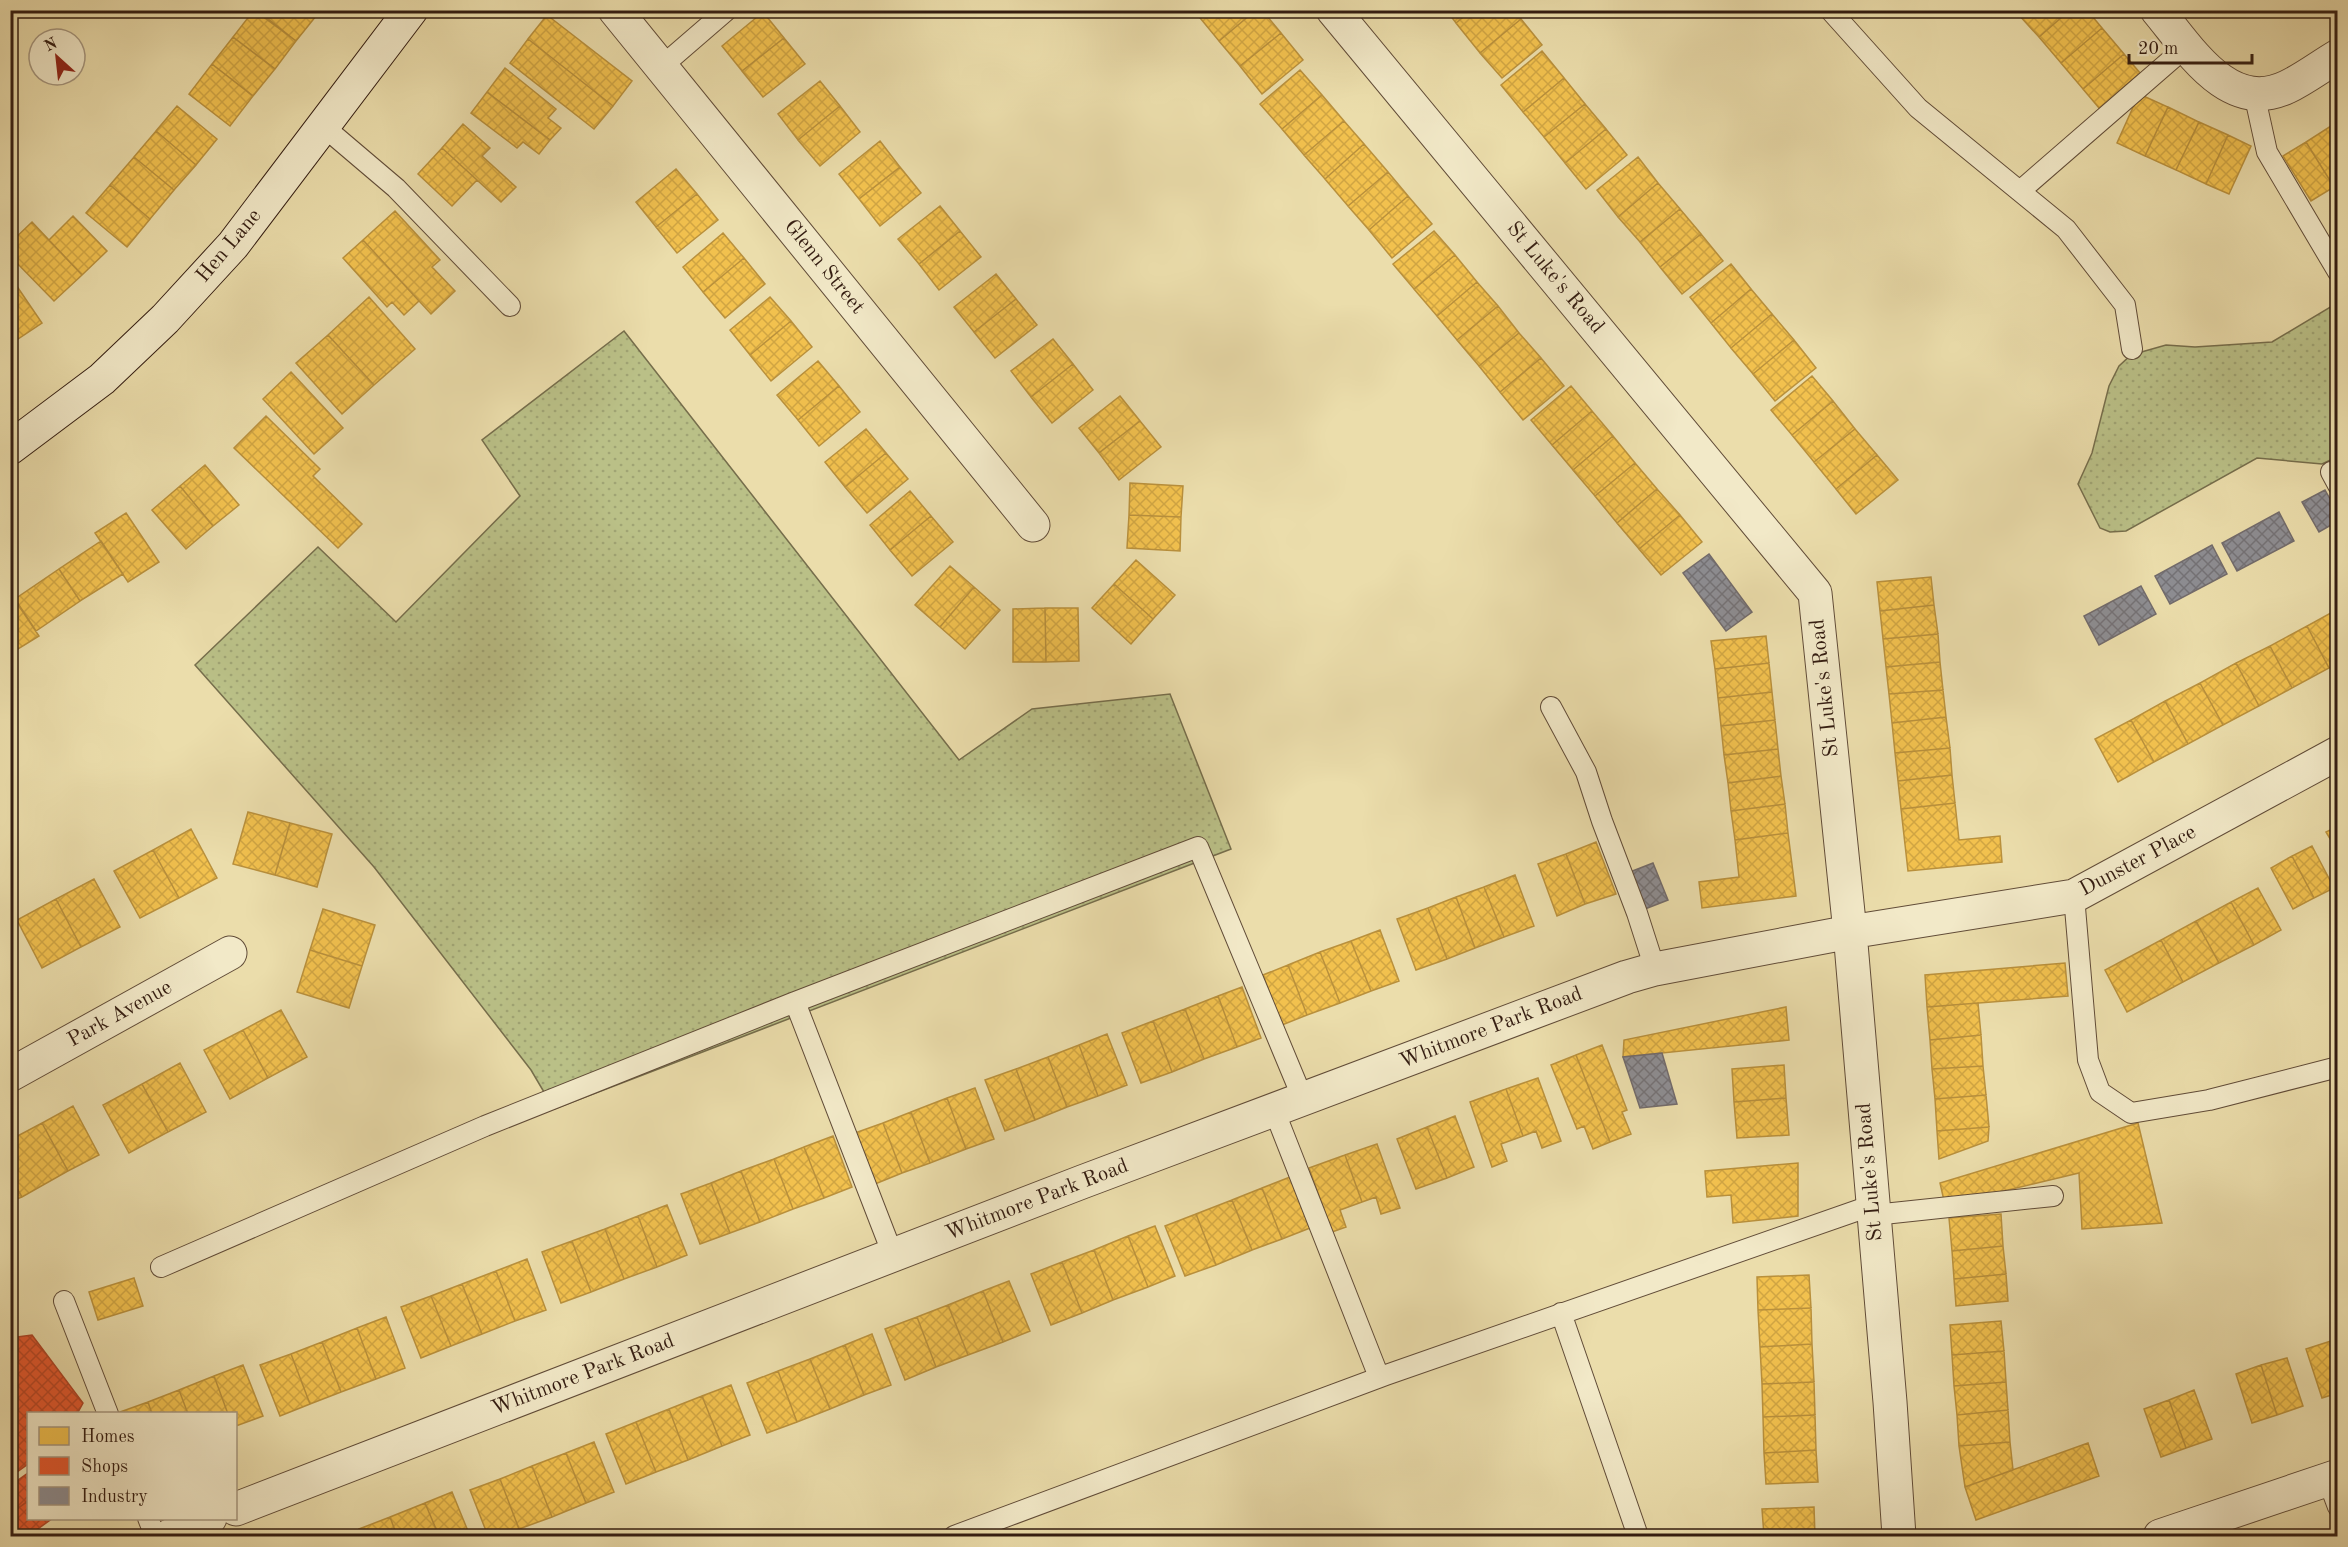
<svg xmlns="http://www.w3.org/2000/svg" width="2348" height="1547" viewBox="0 0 2348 1547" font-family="'Old Standard TT',serif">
  <defs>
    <pattern id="green-dots" width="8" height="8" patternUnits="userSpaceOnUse" patternTransform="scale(1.5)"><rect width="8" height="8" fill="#bac087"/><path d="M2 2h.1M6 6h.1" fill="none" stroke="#a0a474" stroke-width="1.8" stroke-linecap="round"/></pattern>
    <pattern id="homes-cross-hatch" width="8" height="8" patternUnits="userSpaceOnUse" patternTransform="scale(1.5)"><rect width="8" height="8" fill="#f2c14e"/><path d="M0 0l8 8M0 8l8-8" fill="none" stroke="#d0a543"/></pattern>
    <pattern id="shops-cross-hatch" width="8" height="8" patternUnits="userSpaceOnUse" patternTransform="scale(1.5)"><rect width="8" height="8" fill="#e4572e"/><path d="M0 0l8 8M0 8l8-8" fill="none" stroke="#b94726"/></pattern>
    <pattern id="industry-cross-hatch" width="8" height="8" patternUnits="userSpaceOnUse" patternTransform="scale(1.5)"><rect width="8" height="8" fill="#8d8d92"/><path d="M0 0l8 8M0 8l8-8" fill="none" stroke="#747276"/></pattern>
  </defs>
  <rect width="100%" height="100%" fill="#ebddab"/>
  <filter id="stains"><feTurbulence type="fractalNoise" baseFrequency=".00333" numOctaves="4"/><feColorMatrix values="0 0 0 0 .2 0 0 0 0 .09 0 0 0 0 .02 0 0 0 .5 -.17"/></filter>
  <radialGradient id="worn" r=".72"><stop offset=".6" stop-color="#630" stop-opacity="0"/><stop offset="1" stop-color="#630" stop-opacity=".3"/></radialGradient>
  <path fill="url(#green-dots)" stroke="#766e4c" stroke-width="1.5" d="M2337 303V457L2322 464 2257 458 2126 531 2110 532 2100 528 2078 484 2092 453 2109 386 2119 366 2131 355 2166 345 2195 347 2272 342Z
    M624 331 959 760 1032 709 1170 694 1231 849 554 1109 531 1070 374 867 195 665 318 547 396 622 520 496 482 440Z"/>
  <path fill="url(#homes-cross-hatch)" stroke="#b9903c" stroke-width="1.5" d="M254 10 296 41 275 69 233 37Z
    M257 10H309L316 16 296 41Z
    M1199 10H1256L1219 41 1196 13Z
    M1256 10H1262L1281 33 1240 66 1219 41Z
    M1446 10H1472L1456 23Z
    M1472 10H1514L1521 19 1480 53 1456 23Z
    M2022 10H2070L2039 37 2018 14Z
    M2070 10H2087L2102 28 2061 63 2039 37Z
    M763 12 784 38 742 71 722 46Z
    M547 15 632 81 613 106 528 39Z
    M1521 19 1542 45 1502 78 1480 53Z
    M2102 28 2124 54 2083 89 2061 63Z
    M1281 33 1303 60 1262 94 1240 66Z
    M233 37 275 69 253 96 212 64Z
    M784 38 805 64 763 97 742 71Z
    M528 39 613 106 594 129 510 63Z
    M1542 51 1564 78 1523 112 1501 85Z
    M2124 54 2140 73 2099 108 2083 89Z
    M212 64 253 96 230 126 189 94Z
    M505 68 556 109 548 118 561 128 550 140 487 92Z
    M1300 70 1322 95 1282 129 1260 104Z
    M1564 78 1585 104 1544 137 1523 112Z
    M820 81 840 106 798 140 778 114Z
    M487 92 550 140 539 154 523 142 517 148 471 113Z
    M2139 94 2168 107 2145 156 2117 143Z
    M1322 95 1344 121 1304 155 1282 129Z
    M1585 104 1606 129 1565 163 1544 137Z
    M177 106 217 139 196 165 156 131Z
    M840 106 860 132 820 166 798 140Z
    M2168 107 2199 122 2176 170 2145 156Z
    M1344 121 1364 144 1325 179 1304 155Z
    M2199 122 2228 135 2206 184 2176 170Z
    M463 124 490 148 482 156 516 187 501 202 442 148Z
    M2334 124 2338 130V185L2334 187 2306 142Z
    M1606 129 1627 155 1586 189 1565 163Z
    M156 131 196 165 174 190 134 157Z
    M2228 135 2251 146 2229 194 2206 184Z
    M880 141 900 167 859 199 839 174Z
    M2306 142 2334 187 2311 201 2283 156Z
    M1364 144 1388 172 1348 206 1325 179Z
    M442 148 477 180 452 206 418 174Z
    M134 157 174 190 150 219 110 185Z
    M1638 157 1658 183 1618 217 1597 190Z
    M900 167 921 193 880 226 859 199Z
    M676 169 697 194 656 227 636 202Z
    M1388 172 1408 196 1369 230 1348 206Z
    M1658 183 1680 209 1640 242 1618 217Z
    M110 185 150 219 127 247 86 213Z
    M697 194 718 220 677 253 656 227Z
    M1408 196 1432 224 1392 258 1369 230Z
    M940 206 960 231 919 264 898 239Z
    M1680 209 1701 234 1660 267 1640 242Z
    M395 211 440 260 432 267 455 291 431 314 363 240Z
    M73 216 107 251 82 275 49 240Z
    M32 222 82 275 54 301 10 256V243Z
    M960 231 981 257 939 290 919 264Z
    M1434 231 1455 255 1414 289 1393 264Z
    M723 233 744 258 703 292 683 267Z
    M1701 234 1723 261 1682 294 1660 267Z
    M363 240 419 301 404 315 392 302 387 307 343 258Z
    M1455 255 1477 282 1437 316 1414 289Z
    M744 258 765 284 725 318 703 292Z
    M1731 264 1751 289 1711 323 1690 297Z
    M996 274 1016 299 974 332 954 307Z
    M12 279 42 323 15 341 10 334V280Z
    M1477 282 1498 306 1457 340 1437 316Z
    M1751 289 1772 314 1731 348 1711 323Z
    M369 297 415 349 374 385 328 335Z
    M770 297 791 321 750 355 730 330Z
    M1016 299 1037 325 995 358 974 332Z
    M1498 306 1519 333 1479 366 1457 340Z
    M1772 314 1794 340 1753 374 1731 348Z
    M791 321 812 347 771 381 750 355Z
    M1519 333 1541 358 1500 392 1479 366Z
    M328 335 374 385 342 414 296 363Z
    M1053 339 1073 364 1031 397 1011 371Z
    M1794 340 1816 368 1775 401 1753 374Z
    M1541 358 1564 386 1523 420 1500 392Z
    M818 361 839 386 798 420 777 395Z
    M1073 364 1093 390 1052 423 1031 397Z
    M291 372 343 428 314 454 263 399Z
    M1812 376 1833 401 1792 435 1771 410Z
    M839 386 860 412 819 446 798 420Z
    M1571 386 1592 411 1552 445 1531 420Z
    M1120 396 1140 421 1099 453 1079 428Z
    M1833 401 1855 429 1814 462 1792 435Z
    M1592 411 1613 436 1573 470 1552 445Z
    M266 416 320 469 313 476 362 524 338 548 234 448Z
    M1140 421 1161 447 1119 480 1099 453Z
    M866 429 886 453 845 487 825 462Z
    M1855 429 1877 455 1836 489 1814 462Z
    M1613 436 1635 463 1595 496 1573 470Z
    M886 453 908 479 867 513 845 487Z
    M1877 455 1898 480 1856 514 1836 489Z
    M1635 463 1657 489 1617 523 1595 496Z
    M205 465 239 505 213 526 180 486Z
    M1130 483 1183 486 1181 517 1129 515Z
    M180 486 213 526 186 549 152 510Z
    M1657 489 1680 515 1639 549 1617 523Z
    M910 491 931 516 890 550 870 525Z
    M126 513 159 562 128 582 95 533Z
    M1129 515 1181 517 1180 551 1127 548Z
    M1680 515 1702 542 1661 575 1639 549Z
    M931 516 953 542 912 576 890 550Z
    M101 541 123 574 80 601 59 569Z
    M1136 560 1175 595 1153 619 1114 584Z
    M950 566 974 587 940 627 915 605Z
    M59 569 80 601 36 631 15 599Z
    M1931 577 1934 605 1880 611 1877 582Z
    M1114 584 1153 619 1131 644 1092 608Z
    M974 587 1000 610 965 649 940 627Z
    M11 594 39 636 10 654V594Z
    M1934 605 1938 634 1883 639 1880 611Z
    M1045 608 1046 662H1013V609Z
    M1045 608H1078L1079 661 1046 662Z
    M2338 609V664L2329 668 2307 626Z
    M2307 626 2329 668 2292 688 2270 646Z
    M1938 634 1940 662 1886 667 1883 639Z
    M1766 636 1769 663 1715 669 1711 641Z
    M2270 646 2292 688 2259 706 2236 663Z
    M1940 662 1943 690 1889 694 1886 667Z
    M1769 663 1772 692 1718 698 1715 669Z
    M2236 663 2259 706 2223 725 2200 683Z
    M2200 683 2223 725 2188 744 2165 701Z
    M1943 690 1946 717 1892 723 1889 694Z
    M1772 692 1775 720 1721 726 1718 698Z
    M2165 701 2188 744 2154 762 2131 720Z
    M1946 717 1950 748 1895 753 1892 723Z
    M1775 720 1778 749 1724 755 1721 726Z
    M2131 720 2154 762 2118 782 2095 739Z
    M1950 748 1952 775 1898 781 1895 753Z
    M1778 749 1781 776 1728 783 1724 755Z
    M1952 775 1955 803 1901 809 1898 781Z
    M1781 776 1785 804 1731 811 1728 783Z
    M1955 803 1959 840 2000 836 2002 862 1908 871 1901 809Z
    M1785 804 1788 833 1735 840 1731 811Z
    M248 812 290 823 275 875 233 864Z
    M290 823 332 834 317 887 275 875Z
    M2338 826V852L2326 832Z
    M191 829 217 878 179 898 153 850Z
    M1788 833 1796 896 1702 908 1699 882 1739 877 1735 840Z
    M1596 842 1616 894 1585 904 1566 854Z
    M2312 846 2334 888 2314 898 2292 856Z
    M153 850 179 898 140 918 114 871Z
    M1566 854 1585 904 1557 916 1538 864Z
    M2292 856 2314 898 2293 909 2271 868Z
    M1515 875 1534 926 1504 937 1484 887Z
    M94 879 120 927 81 947 56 899Z
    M1484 887 1504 937 1475 948 1456 897Z
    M2258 888 2281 930 2254 945 2231 902Z
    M1456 897 1475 948 1447 959 1428 908Z
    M56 899 81 947 42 968 17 920Z
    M2231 902 2254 945 2219 963 2196 921Z
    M1428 908 1447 959 1416 970 1397 919Z
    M323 909 375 925 362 966 310 950Z
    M2196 921 2219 963 2183 982 2161 940Z
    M1380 930 1399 981 1371 991 1351 941Z
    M2161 940 2183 982 2127 1012 2105 970Z
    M1351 941 1371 991 1340 1003 1320 952Z
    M310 950 362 966 349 1008 297 992Z
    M1320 952 1340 1003 1307 1015 1288 965Z
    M2065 963 2068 996 1927 1007 1925 975Z
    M1288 965 1307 1015 1282 1025 1263 975Z
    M1242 987 1261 1038 1237 1047 1218 996Z
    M1218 996 1237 1047 1204 1059 1185 1009Z
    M1978 1003 1981 1035 1930 1040 1927 1007Z
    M1786 1007 1789 1040 1623 1057 1624 1040Z
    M1185 1009 1204 1059 1172 1072 1153 1021Z
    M281 1010 307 1057 268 1078 243 1030Z
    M1153 1021 1172 1072 1141 1083 1122 1033Z
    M243 1030 268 1078 230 1099 204 1050Z
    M1107 1034 1127 1085 1098 1096 1079 1045Z
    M1981 1035 1983 1066 1932 1069 1930 1040Z
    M1079 1045 1098 1096 1067 1107 1048 1057Z
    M1602 1045 1627 1110 1622 1112 1631 1134 1610 1142 1576 1055Z
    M1576 1055 1610 1142 1593 1149 1584 1126 1577 1129 1551 1065Z
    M1048 1057 1067 1107 1035 1120 1016 1069Z
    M180 1063 206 1112 168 1132 142 1084Z
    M1784 1065 1786 1098 1734 1102 1732 1069Z
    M1983 1066 1986 1095 1935 1099 1932 1069Z
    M1016 1069 1035 1120 1005 1131 985 1080Z
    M1538 1078 1561 1141 1542 1148 1536 1131 1523 1136 1506 1089Z
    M142 1084 168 1132 129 1153 103 1105Z
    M975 1088 994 1139 966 1149 947 1098Z
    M1506 1089 1523 1136 1501 1144 1507 1161 1492 1167 1470 1102Z
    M1986 1095 1989 1127 1937 1131 1935 1099Z
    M947 1098 966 1149 930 1163 911 1112Z
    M1786 1098 1789 1135 1737 1138 1734 1102Z
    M73 1106 99 1155 68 1171 42 1123Z
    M911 1112 930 1163 902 1173 883 1123Z
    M1455 1116 1474 1167 1447 1178 1427 1127Z
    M42 1123 68 1171 22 1197 10 1176V1140Z
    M883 1123 902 1173 875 1184 855 1133Z
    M2138 1123 2162 1223 2082 1229 2079 1173 1945 1205 1940 1183Z
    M1427 1127 1447 1178 1416 1189 1397 1139Z
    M1989 1127 1988 1141 1939 1159 1937 1131Z
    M833 1136 852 1187 824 1198 804 1147Z
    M1377 1144 1400 1208 1381 1214 1376 1197 1362 1202 1345 1155Z
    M804 1147 824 1198 793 1209 774 1159Z
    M1345 1155 1362 1202 1340 1210 1346 1227 1332 1232 1309 1168Z
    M774 1159 793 1209 760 1222 741 1171Z
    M1798 1163V1216L1733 1223 1731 1195 1707 1197 1705 1171Z
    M741 1171 760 1222 730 1233 711 1183Z
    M10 1176 22 1197 10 1202Z
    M1290 1177 1310 1228 1282 1239 1262 1188Z
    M711 1183 730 1233 700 1244 681 1194Z
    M1262 1188 1282 1239 1252 1250 1232 1200Z
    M1232 1200 1252 1250 1216 1265 1196 1214Z
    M667 1205 687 1255 657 1267 638 1216Z
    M1196 1214 1216 1265 1185 1276 1165 1226Z
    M2001 1214 2003 1246 1952 1251 1949 1218Z
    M638 1216 657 1267 624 1279 605 1229Z
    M1155 1226 1175 1276 1148 1287 1128 1236Z
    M605 1229 624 1279 591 1292 572 1241Z
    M1128 1236 1148 1287 1113 1300 1094 1250Z
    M572 1241 591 1292 561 1303 542 1252Z
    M2003 1246 2006 1274 1954 1279 1952 1251Z
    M1094 1250 1113 1300 1082 1313 1062 1262Z
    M527 1259 546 1310 515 1321 496 1271Z
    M1062 1262 1082 1313 1051 1325 1031 1274Z
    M496 1271 515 1321 482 1334 462 1284Z
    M2006 1274 2008 1301 1956 1306 1954 1279Z
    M1809 1275 1811 1308 1758 1310 1757 1277Z
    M134 1278 143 1306 98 1320 89 1292Z
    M1009 1281 1030 1331 1003 1342 983 1291Z
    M462 1284 482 1334 451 1346 431 1296Z
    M983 1291 1003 1342 968 1355 948 1305Z
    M431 1296 451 1346 421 1358 401 1307Z
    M948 1305 968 1355 936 1367 917 1317Z
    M1811 1308 1812 1344 1760 1347 1758 1310Z
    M386 1317 405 1368 376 1379 357 1328Z
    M917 1317 936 1367 905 1380 885 1329Z
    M2001 1321 2004 1351 1952 1355 1950 1325Z
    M357 1328 376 1379 341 1392 322 1342Z
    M872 1334 891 1385 864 1395 845 1345Z
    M2331 1341 2338 1359V1393L2322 1398 2306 1349Z
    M322 1342 341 1392 310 1404 291 1354Z
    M1812 1344 1814 1382 1762 1384 1760 1347Z
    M845 1345 864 1395 830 1409 810 1359Z
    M2004 1351 2006 1382 1954 1386 1952 1355Z
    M291 1354 310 1404 280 1416 260 1365Z
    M2287 1358 2303 1406 2277 1415 2261 1365Z
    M810 1359 830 1409 797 1422 778 1371Z
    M243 1365 263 1416 236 1426V1414H228L214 1376Z
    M2261 1365 2277 1415 2252 1423 2236 1374Z
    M778 1371 797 1422 767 1433 747 1383Z
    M214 1376 228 1414H188L179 1390Z
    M1814 1382 1815 1415 1763 1417 1762 1384Z
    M2006 1382 2008 1410 1957 1415 1954 1386Z
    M731 1385 750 1435 722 1446 702 1396Z
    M179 1390 188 1414H152L148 1402Z
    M2194 1390 2212 1439 2186 1448 2169 1400Z
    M702 1396 722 1446 688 1460 669 1409Z
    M2169 1400 2186 1448 2161 1457 2144 1409Z
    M148 1402 152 1414H118L117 1413Z
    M669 1409 688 1460 656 1472 636 1422Z
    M2008 1410 2010 1442 1959 1446 1957 1415Z
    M1815 1415 1816 1450 1764 1453 1763 1417Z
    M636 1422 656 1472 626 1484 606 1434Z
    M594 1442 614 1492 586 1503 566 1453Z
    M2010 1442 2013 1470 1965 1487 1959 1446Z
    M2088 1443 2099 1476 1976 1520 1965 1487Z
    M1816 1450 1818 1482 1766 1484 1764 1453Z
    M566 1453 586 1503 552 1517 532 1466Z
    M532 1466 552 1517 519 1529 500 1479Z
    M500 1479 519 1529 501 1536H488L470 1490Z
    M452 1492 470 1536H439L425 1503Z
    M425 1503 439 1536H397L390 1517Z
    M1814 1507 1815 1536H1764L1762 1509Z
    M390 1517 397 1536H362L359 1529Z"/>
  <path fill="url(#shops-cross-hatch)" stroke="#af4525" stroke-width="1.5" d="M32 1335 83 1403 77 1414H28V1464L10 1477V1338Z
    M28 1473V1501L10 1514V1486Z
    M28 1501V1518H53L28 1536H10V1514Z"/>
  <path fill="url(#industry-cross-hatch)" stroke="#726b6b" stroke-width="1.5" d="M2325 490 2338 513V521L2319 532 2302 502Z
    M2279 512 2294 541 2237 571 2222 543Z
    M2212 545 2227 574 2170 604 2155 576Z
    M1709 554 1752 612 1726 631 1683 573Z
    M2141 586 2156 614 2099 645 2084 616Z
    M1653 863 1668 900 1645 909 1630 872Z
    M1662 1053 1677 1104 1640 1108 1623 1057Z"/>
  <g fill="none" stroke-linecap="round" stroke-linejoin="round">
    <g stroke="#614c38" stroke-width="22">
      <path id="lane" d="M1830 10 1918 108 2066 229 2125 305 2132 349
        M661 67 727 10
        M2254 93 2267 152 2338 272
        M323 126 396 188 510 306
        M2020 191 2187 46
        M2331 472 2338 485
        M1551 707 1586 772 1602 821 1637 913 1655 969
        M2074 896 2088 1060 2100 1092 2131 1113 2209 1100 2338 1067
        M795 1002 1198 847 1303 1099
        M1274 1110 1379 1377
        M1874 1215 2053 1196
        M161 1267 485 1126 795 1002 893 1255
        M64 1301 108 1414
        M1561 1313 1638 1536
        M2328 1480 2338 1507
        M148 1518 155 1536
        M954 1536 1386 1375 1873 1205"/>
    </g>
    <g stroke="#614c38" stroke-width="35">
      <path id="street" d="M615 10 1033 525
        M1333 10 1815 593 1850 932 1890 1402 1899 1536
        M2157 10C2189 48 2228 115 2287 87 2304 79 2321 66 2338 56
        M10 1075 230 953
        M236 1509 1082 1182 1627 977 1655 969 1850 932 2074 896 2338 753
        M169 1536 210 1518
        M2160 1536 2338 1476"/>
    </g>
    <g stroke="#331c11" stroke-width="35">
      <path id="secondary" d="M10 448 102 379 165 319 233 245 411 10"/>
    </g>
    <use href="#lane" stroke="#f2e9c8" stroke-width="20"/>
    <use href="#street" stroke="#f2e9c8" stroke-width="33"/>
    <use href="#secondary" stroke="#f2e9c8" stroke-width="33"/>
  </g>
  <g text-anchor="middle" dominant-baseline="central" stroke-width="6" stroke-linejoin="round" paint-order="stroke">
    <g font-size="21" fill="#331c11" stroke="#f2e9c8">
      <text transform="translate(229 246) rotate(-50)">Hen Lane</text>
      <text transform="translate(824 267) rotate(51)">Glenn Street</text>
      <text transform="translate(1555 278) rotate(50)">St Luke's Road</text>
      <text transform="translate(1825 688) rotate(-96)">St Luke's Road</text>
      <text transform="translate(2138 861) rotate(-28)">Dunster Place</text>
      <text transform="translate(120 1014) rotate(-29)">Park Avenue</text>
      <text transform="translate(1491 1028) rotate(-21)">Whitmore Park Road</text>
      <text transform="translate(1870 1172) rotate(-95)">St Luke's Road</text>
      <text transform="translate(1037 1200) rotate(-21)">Whitmore Park Road</text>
      <text transform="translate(583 1375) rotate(-21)">Whitmore Park Road</text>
    </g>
  </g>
  <rect width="2348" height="1547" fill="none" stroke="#ebddab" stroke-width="36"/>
  <rect x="12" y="12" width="2324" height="1523" fill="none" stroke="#331c11" stroke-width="3"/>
  <rect x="18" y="18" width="2312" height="1511" fill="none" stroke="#331c11" stroke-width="1.5"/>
  <rect x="27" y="1412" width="210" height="108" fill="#f2e9c8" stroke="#a6977f" stroke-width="1.5"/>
  <rect x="39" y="1427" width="30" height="18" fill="#f2c14e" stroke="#a6977f" stroke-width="1.5"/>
  <text x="81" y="1442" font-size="18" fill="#331c11">Homes</text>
  <rect x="39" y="1457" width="30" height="18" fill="#e4572e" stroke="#a6977f" stroke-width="1.5"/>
  <text x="81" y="1472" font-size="18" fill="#331c11">Shops</text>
  <rect x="39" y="1487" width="30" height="18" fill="#8d8d92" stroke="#a6977f" stroke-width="1.5"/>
  <text x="81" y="1502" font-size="18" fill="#331c11">Industry</text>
  <g transform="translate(57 57) rotate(333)"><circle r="28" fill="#f2e9c8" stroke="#a6977f" stroke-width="1.5"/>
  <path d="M0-4.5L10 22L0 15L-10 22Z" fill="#8f2418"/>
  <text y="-9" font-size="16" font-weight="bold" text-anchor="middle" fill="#331c11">N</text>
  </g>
  <path d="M2129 54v9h123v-9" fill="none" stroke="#331c11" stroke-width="3"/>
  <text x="2138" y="54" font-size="18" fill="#331c11" stroke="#f2e9c8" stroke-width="4.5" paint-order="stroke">20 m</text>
  <rect width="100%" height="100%" filter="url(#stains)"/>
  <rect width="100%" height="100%" fill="url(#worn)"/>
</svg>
